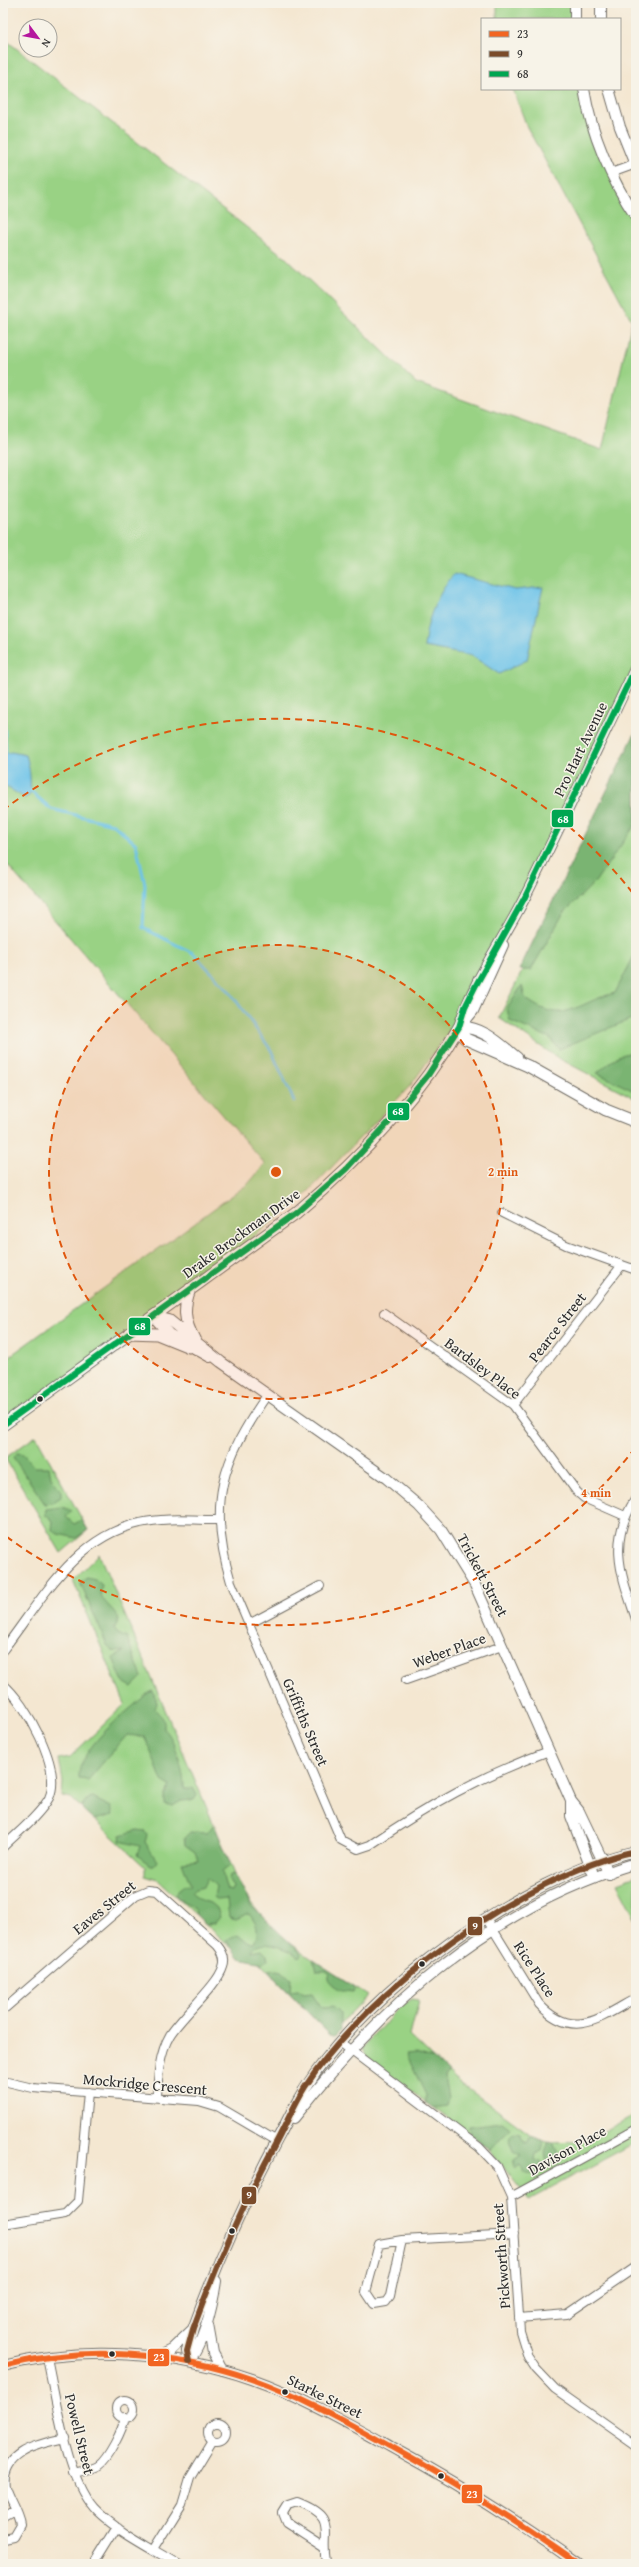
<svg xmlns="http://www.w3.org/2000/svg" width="639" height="2567" viewBox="0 0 639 2567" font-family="'Gentium Book Plus',serif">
  <rect width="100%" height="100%" fill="#f7f3e8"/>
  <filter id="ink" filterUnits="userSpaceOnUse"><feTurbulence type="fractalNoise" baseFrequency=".025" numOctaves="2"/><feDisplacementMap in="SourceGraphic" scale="8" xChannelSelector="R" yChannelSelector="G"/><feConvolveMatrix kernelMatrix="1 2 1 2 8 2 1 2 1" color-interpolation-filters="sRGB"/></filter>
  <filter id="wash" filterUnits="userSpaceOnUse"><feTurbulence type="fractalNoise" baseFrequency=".012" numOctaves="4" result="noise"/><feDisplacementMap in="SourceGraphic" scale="16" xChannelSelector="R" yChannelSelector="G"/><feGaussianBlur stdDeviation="0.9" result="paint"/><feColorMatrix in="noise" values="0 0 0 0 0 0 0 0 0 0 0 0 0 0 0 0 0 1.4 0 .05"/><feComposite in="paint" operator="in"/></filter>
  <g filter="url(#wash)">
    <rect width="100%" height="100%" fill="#f4e7d1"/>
    <path fill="#99d284" stroke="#627e58" d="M497 3H575V19H497Z
      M3 38 286 258 416 383 602 450 632 321 527 127 513 89H584L596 134 636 217V667L467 1003 449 1034 439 1045 411 1085 305 1195 190 1289 3 1425V1361L248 1184 265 1164 3 860Z
      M636 740V1099L558 1058 499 1018Z
      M36 1436 88 1530 61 1553 5 1458Z
      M99 1554 240 1886C269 1937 320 1964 368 1995L330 2035 257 1960 239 1958 235 1951 158 1880 145 1876V1867L71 1798 62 1796 63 1782 59 1759 70 1757 125 1704 73 1580Z
      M636 1876V1920L617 1883Z
      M412 1999 419 2000 410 2036 456 2080 534 2137 551 2142 580 2141 593 2137 636 2114V2142L529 2200 490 2150 368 2059 362 2048 401 2006Z"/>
    <path fill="#7ab472" stroke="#52704e" d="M636 731V824L595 882 563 914 531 970H519Z
      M636 952V1017L559 1049 550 1038 510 1021 507 1009 522 985 525 998C564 1028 576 1002 615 993Z
      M632 1052 636 1053V1092L597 1073 618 1056Z
      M17 1453 23 1454 34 1467H49L51 1477 61 1491V1497L52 1503 45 1504 13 1457Z
      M62 1507 72 1511 66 1517 74 1524 82 1520 88 1530 76 1538 58 1534 52 1530 53 1521 45 1515 46 1509Z
      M87 1577 95 1579 102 1585C96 1601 114 1606 119 1620L114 1629 118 1634 127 1638 142 1677 132 1687 123 1682 113 1658 124 1652 112 1651 108 1647 81 1585V1581Z
      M153 1691 157 1703 155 1709C160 1717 165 1715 164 1729 174 1735 185 1776 184 1788H193L197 1795 194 1800 181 1801 173 1806 165 1804V1795L170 1786 162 1781 145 1737 127 1735 88 1780 79 1779C76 1749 126 1713 147 1694Z
      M93 1798 111 1807 113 1815 94 1820 81 1808 86 1800Z
      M214 1824 231 1865 222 1872 227 1890 231 1891 233 1887 229 1880 230 1875 235 1874 251 1906 300 1952 301 1955 298 1957C291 1949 257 1936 252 1952L262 1950 267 1955 268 1959 263 1963 239 1958 226 1940 238 1934 249 1943H254C260 1931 257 1924 249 1914L236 1920 229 1918 227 1899 218 1900 214 1897 216 1886 207 1878 203 1887 196 1889 192 1893 203 1901 211 1903 217 1908 220 1917 215 1923 206 1924 197 1916 194 1909 176 1896 177 1892 184 1886H191L182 1862 198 1860 195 1852 185 1845 184 1838 190 1832 207 1833Z
      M137 1830 144 1831 147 1835 145 1842 157 1861 154 1865H150L137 1855 140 1846 120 1841 121 1835Z
      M313 1960 355 1987 353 1992C342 1991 334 1988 328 1979L330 1974 326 1971H316Z
      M276 1970 282 1971 291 1979 290 1991 298 1990 304 1994 312 1993 322 2008 335 2007 340 2012V2030L335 2036 330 2035 268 1971Z
      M416 2053 433 2058 449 2073 444 2077 448 2097 446 2106 433 2108 426 2103V2095L406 2054Z
      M502 2122 510 2128 490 2150 470 2135 469 2126Z
      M513 2133 520 2134 521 2139 526 2142 530 2135 544 2140 542 2151 535 2154 534 2160 542 2163 540 2172 537 2175 526 2174 520 2165 515 2169 513 2166 514 2160 521 2155 514 2151 509 2137Z
      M549 2141 553 2142 560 2158 551 2168H548L545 2153Z"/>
    <path fill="#6cc3e9" stroke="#4c778a" d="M454 574 515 590 543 587 527 660 499 674 472 656 424 647C427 619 436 596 454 574Z
      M11 752 26 755C30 768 31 781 30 795L25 798 3 785V755Z"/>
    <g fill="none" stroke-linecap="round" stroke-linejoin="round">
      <path stroke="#6cc3e9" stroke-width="3" d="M3 710 6 757
        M28 789 51 809 113 824 136 844 145 884 143 928 193 953 230 992 271 1050 294 1101"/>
    </g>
  </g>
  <g filter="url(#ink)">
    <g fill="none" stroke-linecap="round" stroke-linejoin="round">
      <g stroke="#716d65" stroke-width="10">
        <path id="minor" d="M611 173 636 164
          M502 1213 566 1245 636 1270
          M384 1313 513 1405 577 1492 584 1498 625 1516
          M267 1395C222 1460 207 1504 231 1582L341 1840 358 1849 370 1845C430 1804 481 1776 549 1751
          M513 1405 622 1265
          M636 1498C607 1542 621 1574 636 1619
          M249 1624 320 1586
          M3 1650C41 1601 74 1537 140 1523 165 1517 193 1520 219 1520
          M406 1680 502 1646
          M3 1684C26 1703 63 1769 49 1798 40 1815 16 1834 3 1847
          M486 1918 539 2004C573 2041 600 2018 636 1998
          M3 2010 136 1895 148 1890 157 1891 217 1945C223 1952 226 1959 223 1967 218 1985 182 2016 170 2035 159 2054 158 2076 157 2097
          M341 2043 479 2147 497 2166 511 2197 520 2331 528 2357 536 2369 555 2389 636 2446
          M3 2081 33 2088 199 2101 219 2107 277 2141
          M511 2197 636 2129
          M3 2224 65 2214 78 2201 88 2092
          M402 2240 379 2244 366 2292 374 2304 386 2302 390 2296 402 2240 514 2234
          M519 2318 567 2314 636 2267
          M47 2358C57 2402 66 2482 98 2512 120 2533 151 2548 177 2564
          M116 2409a9 9 0 1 1 18 0a9 9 0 1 1-18 0Z
          M208 2432a9 9 0 1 1 18 0a9 9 0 1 1-18 0Z
          M73 2473C81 2471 91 2470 98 2466 108 2459 123 2430 125 2417
          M3 2518 15 2511
          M3 2539 13 2537 20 2525C18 2512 9 2500 5 2487 0 2450 40 2444 65 2438
          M324 2547 287 2523 283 2513 288 2505 297 2502C339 2518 321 2530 327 2564
          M154 2550 182 2505 190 2478 213 2440
          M94 2564 117 2527"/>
      </g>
      <g stroke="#716d65" stroke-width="12">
        <path id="tertiary" d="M575 3V19
          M601 3V19
          M584 89C591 133 611 180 636 217
          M609 89 620 127 636 167
          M461 1026 473 1011 503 945
          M459 1027C473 980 503 941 525 897 563 821 599 744 636 667
          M153 1316 169 1320 221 1362 386 1478 419 1506 441 1530 475 1585 571 1801 579 1811 609 1874
          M153 1316 169 1334 210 1357
          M571 1801V1816L592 1871
          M294 2118C386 2001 491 1907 636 1863
          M208 2325 213 2353 222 2370
          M157 2357 171 2350 193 2329
          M189 2362 187 2351 193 2329C217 2263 245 2200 278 2138 287 2122 295 2103 306 2087 369 1988 521 1877 636 1851
          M189 2362C205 2339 212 2309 216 2281
          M3 2366C83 2345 174 2352 252 2379 300 2396 346 2422 391 2447 455 2482 518 2521 578 2564"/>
      </g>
      <g stroke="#716d65" stroke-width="13">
        <path id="secondary" d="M459 1027 462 1035 466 1039 528 1066 606 1110 636 1122
          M459 1027C482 1026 500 1044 517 1058
          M190 1289C183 1308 184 1321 194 1339
          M129 1333 157 1334 189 1347
          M3 1425 296 1213C359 1160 418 1099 459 1027"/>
      </g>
      <use href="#minor" stroke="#fff" stroke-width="8"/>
      <use href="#tertiary" stroke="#fff" stroke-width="10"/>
      <use href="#secondary" stroke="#fff" stroke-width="11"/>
      <g stroke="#f7f3e8" stroke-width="9">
        <path id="bus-1" d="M3 2366C83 2345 174 2352 252 2379 300 2396 346 2422 391 2447 455 2482 518 2521 578 2564"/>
      </g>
      <g stroke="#f7f3e8" stroke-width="9">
        <path id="bus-2" d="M189 2362 187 2351 193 2329C217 2263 245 2200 278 2139 287 2122 295 2103 305 2087 369 1989 521 1876 636 1851"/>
      </g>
      <g stroke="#f7f3e8" stroke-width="9">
        <path id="bus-3" d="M3 1425 296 1213 346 1169 391 1120 428 1075 459 1027 465 1007 476 985 525 897 636 667"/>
      </g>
      <use href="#bus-1" stroke="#f26522" stroke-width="6"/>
      <use href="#bus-2" stroke="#7a4b2a" stroke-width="6"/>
      <use href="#bus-3" stroke="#00a651" stroke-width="6"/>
    </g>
  </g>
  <circle cx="276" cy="1172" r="227" fill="#df570e" fill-opacity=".12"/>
  <g fill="none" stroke="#df570e" stroke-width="2" stroke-dasharray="7 5">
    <circle cx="276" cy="1172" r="227"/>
    <path d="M635 1448A453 453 0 0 1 3 1534M3 810A453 453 0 0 1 635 896"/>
  </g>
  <g fill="#2b2b2b" stroke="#f7f3e8" stroke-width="1.5">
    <circle cx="40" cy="1399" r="3.5"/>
    <circle cx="422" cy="1964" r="3.5"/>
    <circle cx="232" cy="2231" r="3.5"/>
    <circle cx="112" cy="2354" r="3.5"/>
    <circle cx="285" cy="2392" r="3.5"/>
    <circle cx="441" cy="2476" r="3.5"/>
  </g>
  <g text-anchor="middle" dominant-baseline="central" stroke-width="3" stroke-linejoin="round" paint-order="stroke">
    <g font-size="15" fill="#2b2b2b" stroke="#f7f3e8">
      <text transform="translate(580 749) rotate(-64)">Pro Hart Avenue</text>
      <text transform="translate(241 1233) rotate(-36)">Drake Brockman Drive</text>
      <text transform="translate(557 1327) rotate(-52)">Pearce Street</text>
      <text transform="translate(483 1368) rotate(37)">Bardsley Place</text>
      <text transform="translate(483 1575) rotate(62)">Trickett Street</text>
      <text transform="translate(449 1650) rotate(-20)">Weber Place</text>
      <text transform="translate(306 1722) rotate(67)">Griffiths Street</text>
      <text transform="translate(104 1907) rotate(-39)">Eaves Street</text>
      <text transform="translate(535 1969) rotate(57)">Rice Place</text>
      <text transform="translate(145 2084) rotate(5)">Mockridge Crescent</text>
      <text transform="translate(567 2150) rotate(-29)">Davison Place</text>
      <text transform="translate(501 2256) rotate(-94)">Pickworth Street</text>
      <text transform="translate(325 2396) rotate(26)">Starke Street</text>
      <text transform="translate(80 2434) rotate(76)">Powell Street</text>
    </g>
  </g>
  <circle cx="276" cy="1172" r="6" fill="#df570e" stroke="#f7f3e8" stroke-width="2"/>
  <g font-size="12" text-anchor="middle" font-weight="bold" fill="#df570e" stroke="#f7f3e8" stroke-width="3" stroke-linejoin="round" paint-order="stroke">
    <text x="503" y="1176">2 min</text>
    <text x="596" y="1497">4 min</text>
  </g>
  <g stroke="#f7f3e8" stroke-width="1.5">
    <rect x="551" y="809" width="23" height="19" rx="4" fill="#00a651"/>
    <rect x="387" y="1102" width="23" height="19" rx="4" fill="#00a651"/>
    <rect x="128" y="1317" width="23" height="19" rx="4" fill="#00a651"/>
    <rect x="467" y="1916" width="16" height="20" rx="4" fill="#7a4b2a"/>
    <rect x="241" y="2186" width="16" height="19" rx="4" fill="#7a4b2a"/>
    <rect x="147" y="2348" width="23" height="19" rx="4" fill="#f26522"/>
    <rect x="461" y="2484" width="22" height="20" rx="4" fill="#f26522"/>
  </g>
  <g font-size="11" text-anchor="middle" font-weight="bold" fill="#fff">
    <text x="563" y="823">68</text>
    <text x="398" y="1115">68</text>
    <text x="140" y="1330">68</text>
    <text x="475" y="1930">9</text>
    <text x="249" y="2199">9</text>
    <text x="159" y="2361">23</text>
    <text x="472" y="2498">23</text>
  </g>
  <rect width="639" height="2567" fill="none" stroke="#f7f3e8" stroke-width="16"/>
  <rect x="481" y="18" width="140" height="72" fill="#f7f3e8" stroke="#a5a39c"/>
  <rect x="489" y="31" width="20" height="6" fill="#f26522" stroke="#a5a39c"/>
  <text x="517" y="38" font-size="12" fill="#2b2b2b">23</text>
  <rect x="489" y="51" width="20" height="6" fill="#7a4b2a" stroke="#a5a39c"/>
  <text x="517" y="58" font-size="12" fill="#2b2b2b">9</text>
  <rect x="489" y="71" width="20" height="6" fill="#00a651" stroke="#a5a39c"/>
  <text x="517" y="78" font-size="12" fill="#2b2b2b">68</text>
  <g transform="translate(38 38) rotate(122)"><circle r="19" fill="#f7f3e8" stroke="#a5a39c"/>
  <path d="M0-3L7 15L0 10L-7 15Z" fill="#b5179e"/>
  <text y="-6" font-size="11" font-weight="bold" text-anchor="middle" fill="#2b2b2b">N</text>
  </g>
</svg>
